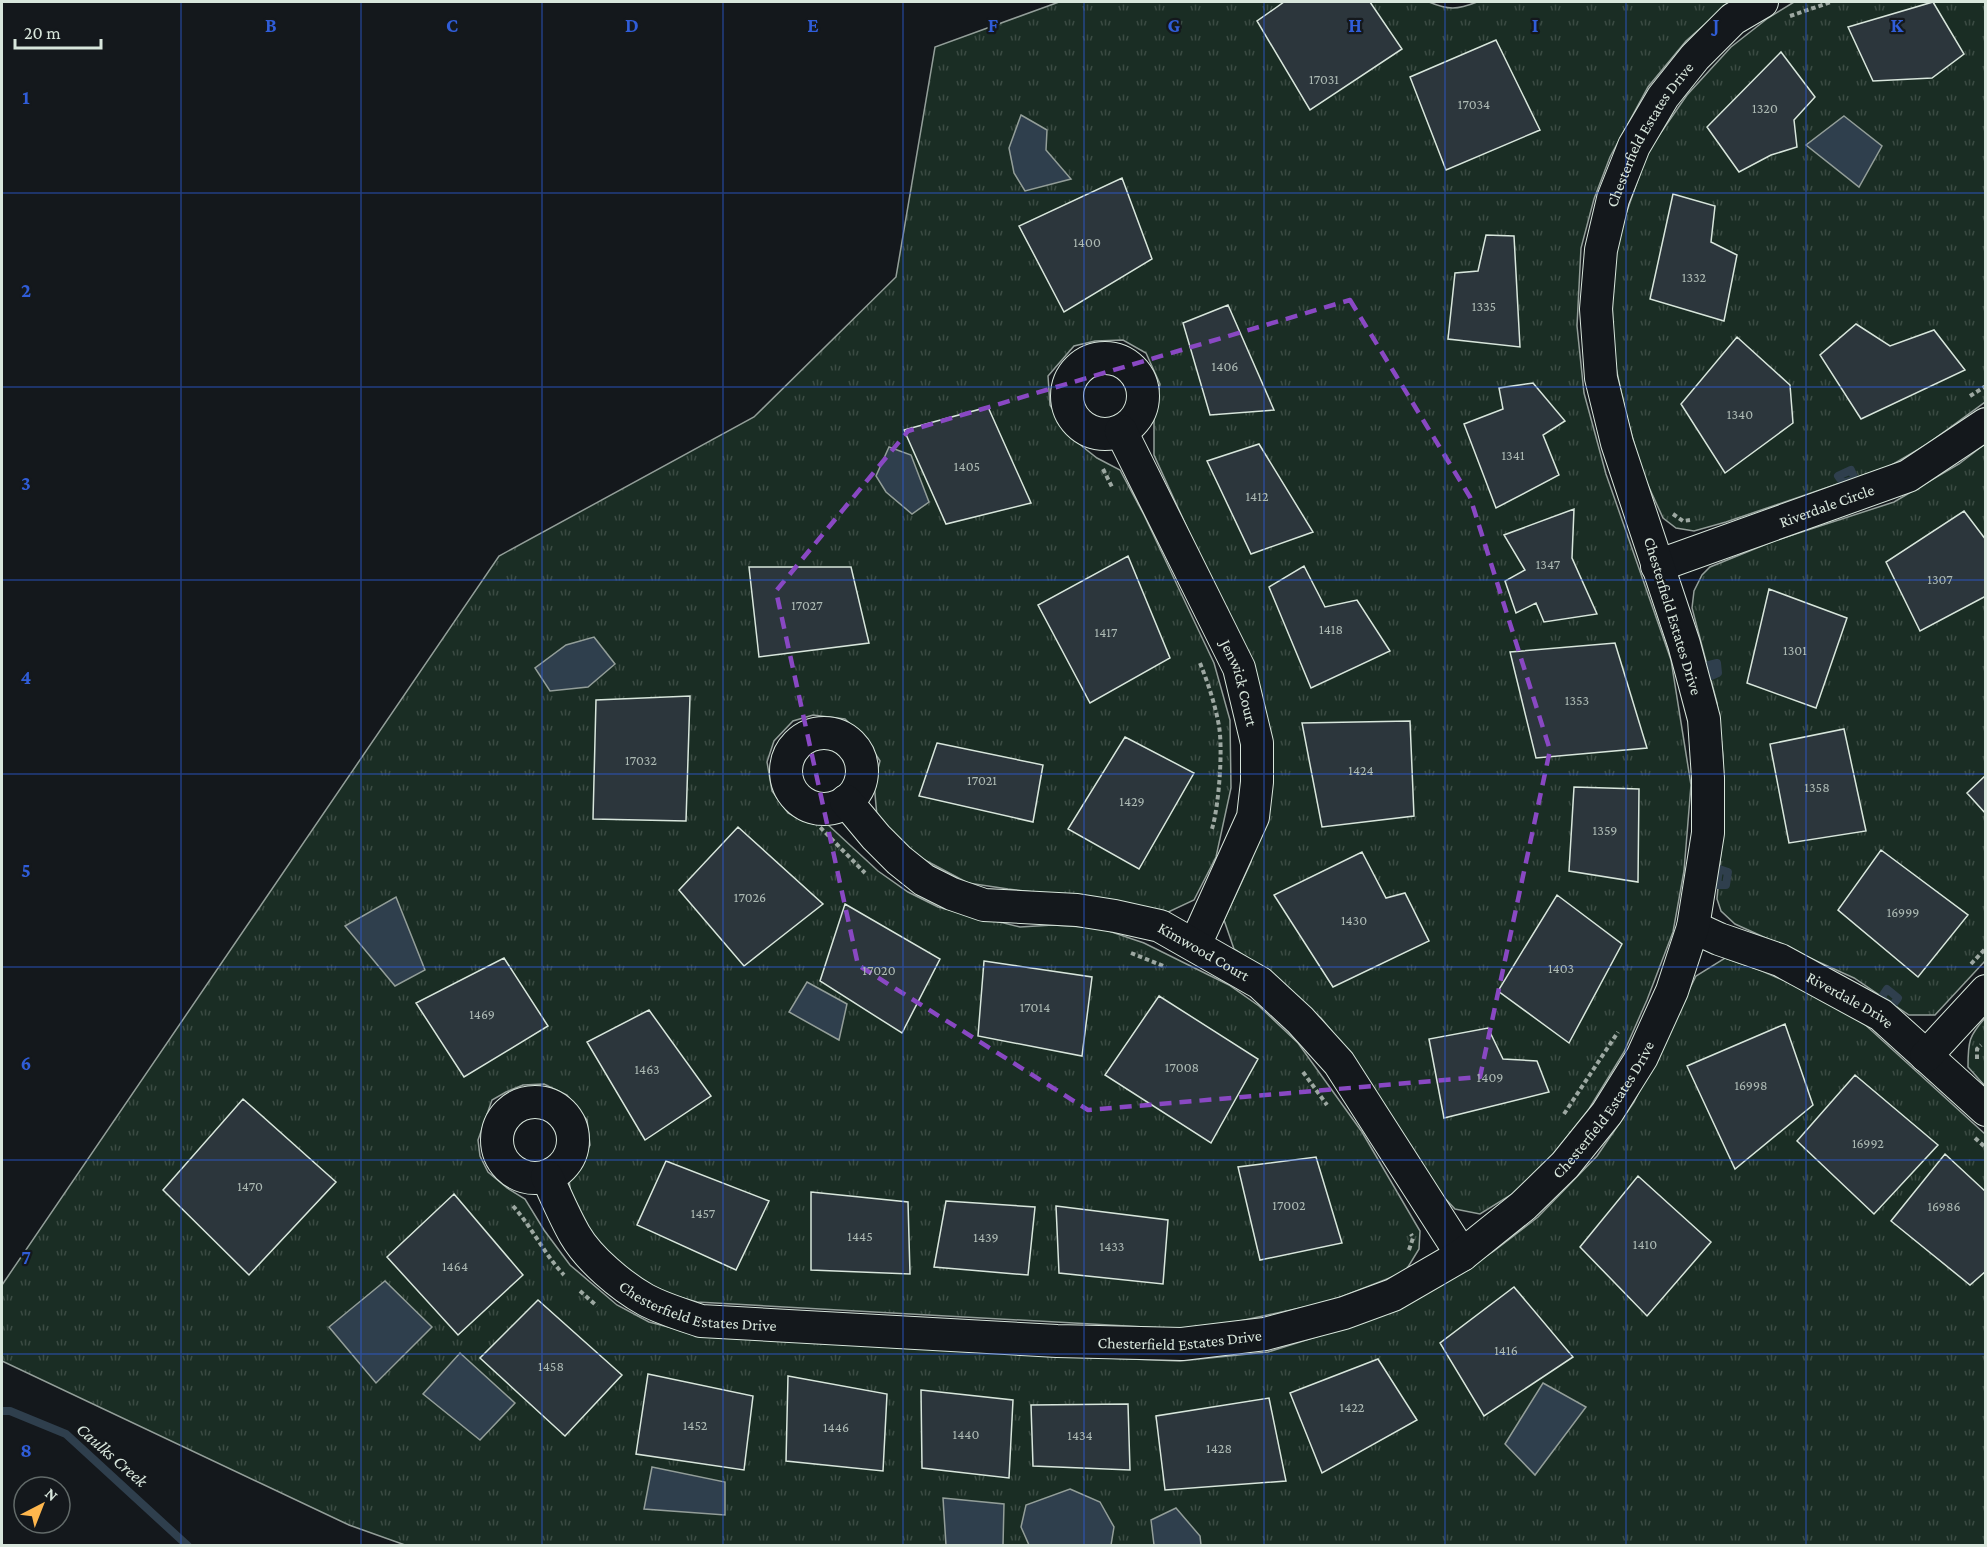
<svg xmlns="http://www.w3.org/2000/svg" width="1987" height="1547" viewBox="0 0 1987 1547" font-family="'Crimson Pro',serif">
  <defs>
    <pattern id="grass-tufts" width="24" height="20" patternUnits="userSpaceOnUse" patternTransform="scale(1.5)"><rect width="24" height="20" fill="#1a2d24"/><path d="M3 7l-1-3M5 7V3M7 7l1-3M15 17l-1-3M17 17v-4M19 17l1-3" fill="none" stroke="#3b4b43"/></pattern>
  </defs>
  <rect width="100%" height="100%" fill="#14181c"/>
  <path fill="url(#grass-tufts)" stroke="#939e99" stroke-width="1.5" d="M1059 2H1429C1448 10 1457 10 1477 2H1730L1686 41 1648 87 1610 157 1594 199 1581 248 1577 326 1584 393 1606 474 1671 660 1691 785 1684 871 1673 932 1647 1000 1624 1052 1589 1109 1551 1157 1514 1193 1480 1214 1455 1209 1437 1190 1347 1050 1321 1018 1259 965 1234 949 1224 920 1251 862 1261 807 1259 686 1154 455V412L1160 384 1146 353 1123 340 1095 341 1074 346 1048 376 1050 405 1064 428 1083 447 1097 458 1120 470 1144 515 1214 663 1230 720 1231 788 1216 857 1194 900 1162 915 1122 902 1008 889 968 883 921 858 890 835 877 816 874 783 880 761 867 741 845 719 813 715 793 721 774 741 767 762 772 791 788 813 803 821 825 822 878 871 908 892 938 907 1020 927 1053 925 1100 928 1144 943 1229 985 1259 1006 1298 1043 1362 1132 1420 1231 1419 1249 1405 1272 1328 1302 1198 1330 697 1302 662 1292 631 1277 600 1251 573 1209 569 1180 590 1145 587 1120 567 1095 544 1084 523 1085 506 1092 492 1100 478 1140 480 1156 488 1172 507 1188 525 1199 544 1230 570 1265 617 1305 649 1322 699 1335 766 1340 1056 1356 1180 1361 1268 1352 1360 1323 1442 1285 1494 1251 1538 1217 1597 1156 1634 1102 1696 976 1725 958 1762 971 1817 995 1860 1020 1985 1134V1545H405L349 1525 2 1361V1285L499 556 754 417 896 277 935 47Z
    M1794 2H1985V402L1926 445 1890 466 1726 522 1694 531 1676 528 1663 518 1642 472 1626 414 1613 354 1612 280 1614 248 1648 151 1687 95 1731 47 1768 18Z
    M1985 444V961L1935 1015H1909L1854 978 1735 924 1721 911 1717 899 1722 838 1723 756 1717 703 1692 608 1694 591 1702 575 1710 567 1774 541 1894 502 1959 464Z
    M1985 1018V1086L1968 1067C1968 1041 1969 1036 1985 1018Z"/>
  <path fill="#2f3f4d" stroke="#939e99" stroke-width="1.5" d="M1021 115 1047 130 1046 150 1071 179 1025 191 1014 173 1009 148Z
    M1844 116 1882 146 1859 187 1806 145Z
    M889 447 911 455 929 502 912 514 886 492 876 476Z
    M594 637 615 664 588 687 550 691 535 668 566 645Z
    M396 897 425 970 395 986 345 926Z
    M807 982 847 1004 839 1040 789 1012Z
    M385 1281 432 1327 376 1383 329 1327Z
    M460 1353 515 1403 480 1440 423 1394Z
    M1543 1383 1586 1407 1535 1475 1505 1444Z
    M652 1467 725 1482V1515L644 1509Z
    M1070 1489 1100 1502 1114 1527 1111 1545H1029L1021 1527 1026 1505Z
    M943 1498 1004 1504 1003 1545H946Z
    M1176 1508 1200 1536 1201 1545H1154L1151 1520Z"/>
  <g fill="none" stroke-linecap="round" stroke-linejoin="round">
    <path stroke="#2f3f4d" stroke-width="8" d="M1851 470 1855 479 1843 483 1838 476Z
      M1717 663 1718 673 1711 676 1709 665Z
      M1719 869 1728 872 1726 885H1717Z
      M1887 989 1898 998 1892 1006 1881 998Z
      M2 1411H10L66 1434 188 1546"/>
  </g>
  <path fill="#2c363c" stroke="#d8e6dc" stroke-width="1.5" d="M1284 2H1370L1402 49 1310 110 1257 21Z
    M1933 2 1964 54 1932 78 1873 81 1848 27Z
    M1496 40 1540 130 1446 170 1410 77Z
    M1781 52 1815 97 1794 120 1797 147 1771 155 1739 172 1707 127Z
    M1122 178 1152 259 1064 312 1019 226Z
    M1673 194 1715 206 1711 242 1737 255 1724 321 1650 299Z
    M1486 235 1514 236 1520 347 1448 339 1455 273 1478 271Z
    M1228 305 1274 410 1210 415 1183 323Z
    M1856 324 1890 346 1934 330 1965 370 1861 419 1820 355Z
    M1737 337 1790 385 1793 423 1725 473 1681 404Z
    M1533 383 1565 421 1543 435 1559 475 1496 508 1464 424 1503 409 1499 388Z
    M988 407 1031 503 946 524 904 430Z
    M1259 444 1313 532 1251 554 1207 461Z
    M1574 509 1572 558 1597 614 1544 622 1536 603 1516 613 1505 581 1525 570 1504 535Z
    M1964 511 1986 540V596L1920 631 1886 562Z
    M1128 556 1170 658 1090 703 1038 605Z
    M1304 566 1325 607 1357 600 1390 651 1311 688 1269 587Z
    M749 567H851L869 643 759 657Z
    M1769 589 1847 618 1816 708 1747 683Z
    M1615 643 1647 748 1536 758 1510 652Z
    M690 696 686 821 593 819 596 700Z
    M1410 721 1414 816 1322 827 1302 723Z
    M1844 729 1866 831 1789 843 1770 744Z
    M1125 737 1194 773 1139 869 1068 829Z
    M937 743 1043 765 1033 822 919 796Z
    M1986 775V814L1967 793Z
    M1574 787 1639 789 1638 882 1569 871Z
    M738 827 823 904 744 966 679 890Z
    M1881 850 1968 915 1918 977 1838 910Z
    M1362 852 1386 898 1405 893 1429 941 1333 987 1274 895Z
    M1557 895 1622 944 1569 1043 1498 991Z
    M845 904 940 959 902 1033 820 981Z
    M504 958 548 1026 464 1077 416 1003Z
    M984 961 1092 977 1082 1056 978 1036Z
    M1159 996 1258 1059 1211 1143 1105 1075Z
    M649 1010 711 1096 645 1140 587 1042Z
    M1785 1024 1813 1105 1735 1169 1687 1066Z
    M1488 1028 1503 1059 1537 1061 1549 1092 1444 1118 1429 1039Z
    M1855 1075 1938 1145 1874 1214 1797 1141Z
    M243 1099 336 1182 249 1275 163 1190Z
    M1945 1154 1986 1192V1271L1970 1285 1891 1221Z
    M1316 1157 1342 1243 1260 1260 1238 1167Z
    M666 1161 769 1201 736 1270 637 1225Z
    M1638 1176 1711 1242 1647 1316 1580 1247Z
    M811 1192 908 1202 910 1274 811 1270Z
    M454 1194 523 1275 458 1335 387 1257Z
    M946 1201 1035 1207 1028 1275 934 1267Z
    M1056 1206 1168 1220 1163 1284 1059 1273Z
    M1514 1287 1573 1357 1484 1416 1440 1343Z
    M538 1300 622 1375 565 1436 480 1358Z
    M1378 1359 1417 1420 1322 1473 1290 1393Z
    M648 1374 753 1396 744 1470 636 1454Z
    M788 1376 887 1394 883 1471 786 1461Z
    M921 1390 1013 1400 1009 1478 922 1468Z
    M1269 1398 1286 1481 1165 1490 1156 1416Z
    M1128 1404 1130 1470 1033 1466 1031 1405Z"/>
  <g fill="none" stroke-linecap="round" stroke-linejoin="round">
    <g stroke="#d8e6dc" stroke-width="34">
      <g id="minor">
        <circle cx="1105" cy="396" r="38"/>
        <path id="s1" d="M1121 431 1239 668 1257 743V782L1253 817 1195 945"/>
        <path id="s2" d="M1657 566 1908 476 1986 424"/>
        <circle cx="824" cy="771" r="38"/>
        <path id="s3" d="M846 801 876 837 899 860 924 880 952 894 984 905 1077 910 1115 916 1160 926 1260 983 1300 1020 1339 1063 1462 1255"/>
        <path id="s4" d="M1693 927 1719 939 1780 960 1881 1015 1986 1110"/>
        <path d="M1926 1056 1986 991"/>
        <circle cx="535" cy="1140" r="38"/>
        <path id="s5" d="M547 1177C556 1196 564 1216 575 1235 589 1259 621 1286 646 1300 663 1309 683 1315 701 1321L1057 1341 1182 1344 1265 1334 1344 1313 1393 1295 1462 1255 1523 1206 1565 1165 1607 1113 1642 1057 1672 991 1693 927 1708 833V778L1704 719 1684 644 1617 443 1601 378 1596 309 1601 250 1613 199 1634 146 1663 97 1695 57 1733 19 1762 2"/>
      </g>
    </g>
    <path stroke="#9da8a2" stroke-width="4" stroke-dasharray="4.5 3" stroke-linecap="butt" d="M1790 16 1831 2
      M1970 396 1986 386
      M1103 469 1112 487
      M1673 514 1683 521 1690 520
      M1200 663C1208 683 1215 704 1219 726 1223 750 1219 805 1212 829
      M815 822 865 873
      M1131 953 1166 967
      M1971 964 1986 948
      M1977 1059V1049L1981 1045
      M1303 1072 1327 1105
      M1564 1114 1618 1032
      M1975 1138 1986 1148
      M513 1206C532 1227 544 1254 564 1275
      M1409 1250 1413 1238 1411 1234
      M580 1291 597 1306"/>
    <use href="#minor" stroke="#14181c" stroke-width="32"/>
  </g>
  <path fill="none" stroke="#8948c3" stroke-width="4.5" stroke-dasharray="12 8" stroke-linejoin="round" d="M1350 300 1470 497 1550 750 1480 1077 1088 1110 858 965 776 591 908 431Z"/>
  <path fill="none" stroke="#305dd8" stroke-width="1.5" stroke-opacity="0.55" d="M181 2V1546M361 2V1546M542 2V1546M723 2V1546M903 2V1546M1084 2V1546M1264 2V1546M1445 2V1546M1626 2V1546M1806 2V1546M2 193H1986M2 387H1986M2 580H1986M2 774H1986M2 967H1986M2 1160H1986M2 1354H1986"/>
  <g text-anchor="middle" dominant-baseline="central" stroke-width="4.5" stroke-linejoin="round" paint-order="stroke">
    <g font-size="14" fill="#adbab4">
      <text x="1324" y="79">17031</text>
      <text x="1474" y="104">17034</text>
      <text x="1765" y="108">1320</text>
      <text x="1087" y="242">1400</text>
      <text x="1694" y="277">1332</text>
      <text x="1484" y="306">1335</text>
      <text x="1225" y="366">1406</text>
      <text x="1740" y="414">1340</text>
      <text x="1513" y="455">1341</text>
      <text x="967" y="466">1405</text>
      <text x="1257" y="496">1412</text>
      <text x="1548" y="564">1347</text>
      <text x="1940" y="579">1307</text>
      <text x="807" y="605">17027</text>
      <text x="1331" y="629">1418</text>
      <text x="1106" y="632">1417</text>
      <text x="1795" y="650">1301</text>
      <text x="1577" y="700">1353</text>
      <text x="641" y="760">17032</text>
      <text x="1361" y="770">1424</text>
      <text x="982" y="780">17021</text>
      <text x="1817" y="787">1358</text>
      <text x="1132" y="801">1429</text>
      <text x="1605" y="830">1359</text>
      <text x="750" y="897">17026</text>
      <text x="1903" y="912">16999</text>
      <text x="1354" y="920">1430</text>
      <text x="1561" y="968">1403</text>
      <text x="879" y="970">17020</text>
      <text x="1035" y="1007">17014</text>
      <text x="482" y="1014">1469</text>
      <text x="1182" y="1067">17008</text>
      <text x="647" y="1069">1463</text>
      <text x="1490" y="1077">1409</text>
      <text x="1751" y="1085">16998</text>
      <text x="1868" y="1143">16992</text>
      <text x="250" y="1186">1470</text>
      <text x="1289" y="1205">17002</text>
      <text x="1944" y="1206">16986</text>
      <text x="703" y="1213">1457</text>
      <text x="860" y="1236">1445</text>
      <text x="986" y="1237">1439</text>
      <text x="1645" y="1244">1410</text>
      <text x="1112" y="1246">1433</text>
      <text x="455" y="1266">1464</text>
      <text x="1506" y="1350">1416</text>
      <text x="551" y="1366">1458</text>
      <text x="1352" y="1407">1422</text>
      <text x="695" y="1425">1452</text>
      <text x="836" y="1427">1446</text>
      <text x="966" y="1434">1440</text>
      <text x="1080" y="1435">1434</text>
      <text x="1219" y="1448">1428</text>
    </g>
    <g font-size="16" fill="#d8e6dc" stroke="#14181c">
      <text stroke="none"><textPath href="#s5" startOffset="2230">Chesterfield Estates Drive</textPath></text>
      <text stroke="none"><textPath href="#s2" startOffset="180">Riverdale Circle</textPath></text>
      <text transform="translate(1673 616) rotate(73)">Chesterfield Estates Drive</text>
      <text stroke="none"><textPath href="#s1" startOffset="279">Jenwick Court</textPath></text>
      <text stroke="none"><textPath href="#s3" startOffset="405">Kimwood Court</textPath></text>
      <text stroke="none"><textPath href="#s4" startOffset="174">Riverdale Drive</textPath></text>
      <text stroke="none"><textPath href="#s5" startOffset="1204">Chesterfield Estates Drive</textPath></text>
      <text stroke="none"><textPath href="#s5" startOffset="214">Chesterfield Estates Drive</textPath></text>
      <text stroke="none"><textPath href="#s5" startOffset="700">Chesterfield Estates Drive</textPath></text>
    </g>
    <g font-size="18" font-style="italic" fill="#d8e6dc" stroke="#14181c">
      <text transform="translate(112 1455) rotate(41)">Caulks Creek</text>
    </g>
  </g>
  <g font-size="20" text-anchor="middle" font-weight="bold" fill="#305dd8" stroke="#14181c" stroke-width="4.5" stroke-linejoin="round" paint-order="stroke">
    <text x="271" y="32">B</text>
    <text x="452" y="32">C</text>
    <text x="632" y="32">D</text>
    <text x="813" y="32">E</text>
    <text x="993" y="32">F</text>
    <text x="1174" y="32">G</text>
    <text x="1355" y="32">H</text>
    <text x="1535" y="32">I</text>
    <text x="1716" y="32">J</text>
    <text x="1897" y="32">K</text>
    <text x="26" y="104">1</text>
    <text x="26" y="297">2</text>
    <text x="26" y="490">3</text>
    <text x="26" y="684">4</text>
    <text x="26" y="877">5</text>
    <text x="26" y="1070">6</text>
    <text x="26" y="1264">7</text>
    <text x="26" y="1457">8</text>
  </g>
  <rect width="1987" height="1547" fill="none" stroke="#d8e6dc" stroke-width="6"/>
  <g transform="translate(42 1505) rotate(42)"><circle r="28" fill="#14181c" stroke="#626a69" stroke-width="1.5"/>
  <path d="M0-4.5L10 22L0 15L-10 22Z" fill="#ffb74d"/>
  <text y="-9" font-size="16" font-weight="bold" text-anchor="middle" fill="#d8e6dc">N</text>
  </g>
  <path d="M15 39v9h86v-9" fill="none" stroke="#d8e6dc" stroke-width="3"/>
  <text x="24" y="39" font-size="18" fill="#d8e6dc" stroke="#14181c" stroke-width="4.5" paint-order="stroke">20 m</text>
</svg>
